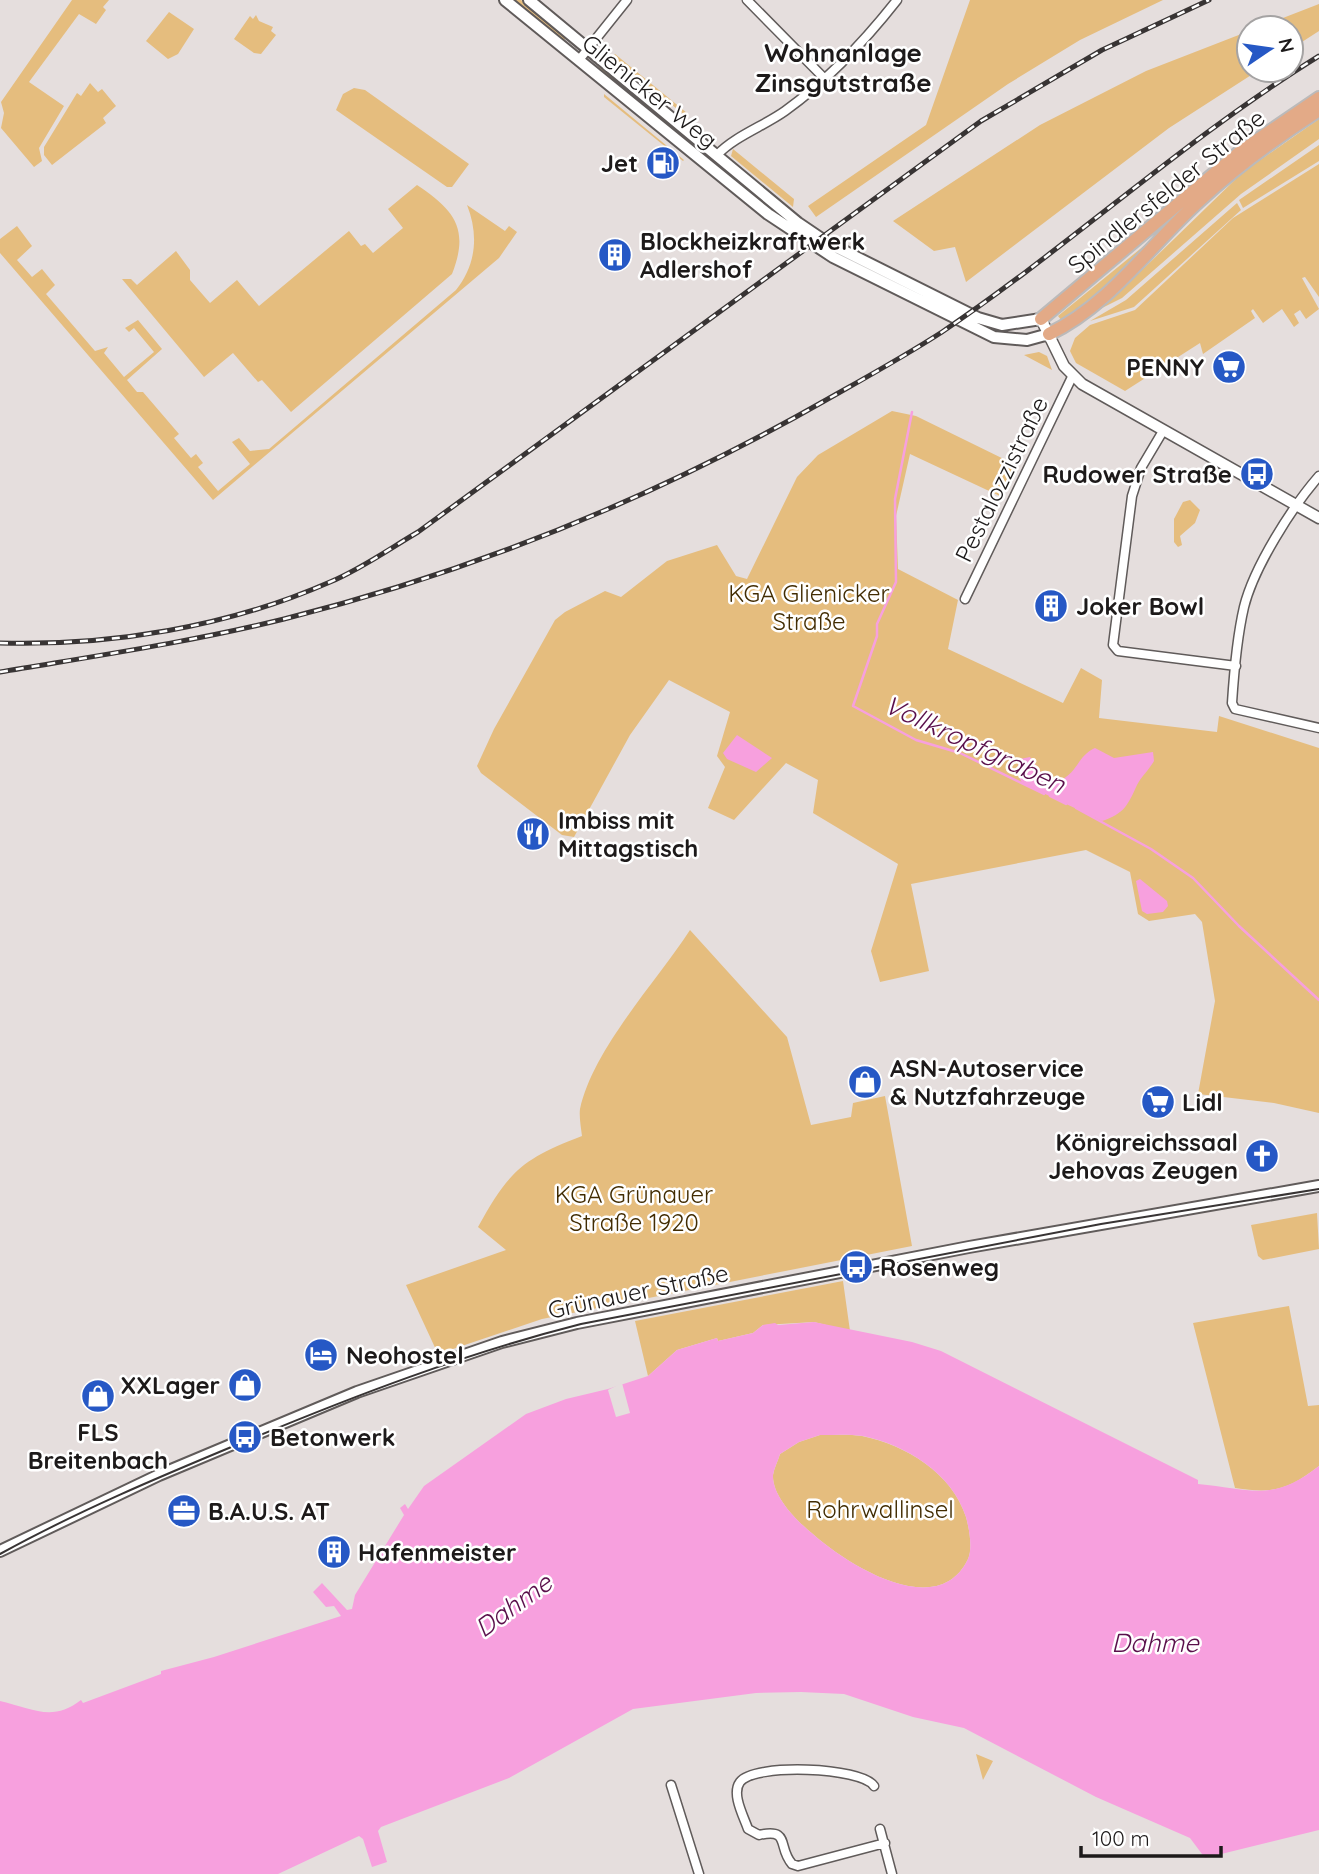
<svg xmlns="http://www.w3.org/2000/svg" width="1319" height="1874" viewBox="0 0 1319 1874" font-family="Quicksand,sans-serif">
  <rect width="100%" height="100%" fill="#e5dedd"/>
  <path fill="#e5bd7e" d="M72 0H109L103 7 106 10 96 24 79 14 29 82 64 106 39 148 42 161 34 167 1 128 4 113 1 102Z
    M514 0H521L566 37 564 40Z
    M970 0H1163L1080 40 1008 84 816 217 808 206 926 125Z
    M1319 4V31L1291 49V28H1257Z
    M169 12 194 29 178 54 168 59 146 41Z
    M256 15 259 21 273 27 271 31 276 35 261 54 254 53 234 39 250 16 253 19Z
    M1249 31V70H1259L1169 128 966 282 955 247 934 251 893 221 1040 125 1146 71Z
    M615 54 687 113 685 115 618 63 612 58Z
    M601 65 697 144 694 149 598 69Z
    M90 83 98 92 102 89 116 106 103 118 106 123 52 165 44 155V147L77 93 81 96Z
    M354 88 365 90 469 164 452 187H447L336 110 343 94Z
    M604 94 684 160 683 161 604 97Z
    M1319 119V139L1241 194 1122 298 1088 315 1139 273 1243 172Z
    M1319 145V161L1243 208 1239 200Z
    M733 149 794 199 793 207 731 156Z
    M703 150 771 206 769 208 701 153Z
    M1319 164V297L1305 277 1302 278 1319 309 1306 319 1300 310 1294 314 1299 323 1294 327 1282 309 1263 323 1253 309 1251 311 1255 318 1203 354 1200 343 1125 391 1076 363 1070 351 1075 338 1090 325 1135 310 1233 218Z
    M417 185C454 210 470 228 452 274L291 412 262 380 258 382 233 353 204 377 122 279H131L137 285 176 251 190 270V280L210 303 237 280 259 306 349 231 361 246 365 244 373 253 403 228 388 209Z
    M1237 203 1241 210 1134 307 1090 321 1126 300Z
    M467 205 505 231 509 226 517 232 499 258 213 500 0 253V239L17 226 32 246 17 260 32 277 42 269 55 285 46 294 95 351 108 347 104 353 124 377 154 352 134 328 129 332 125 328 138 320 162 349 127 380 137 392H143L179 434 174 438 191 458 196 454 203 463 198 467 218 491 250 464 232 442 239 438 250 451 269 449 456 290C476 265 479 235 467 205Z
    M1156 236 1114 279 1062 321 1058 316Z
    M1039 352 1047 356 1052 370 1024 355Z
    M892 411 916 416 1016 465 1002 497 910 454 896 516 898 569 958 600 948 649 1063 703 1081 668 1102 680 1099 718 1217 732 1219 716 1319 748V1113L1274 1103 1198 1094 1215 1001 1202 922 1195 914 1149 921 1138 914 1130 872 1086 850 911 884 929 971 880 982 871 951 898 864 813 813 818 780 786 763 734 820 708 808 725 767 717 756 730 712 669 680 630 735 574 837 562 835 481 773 477 766 494 729 555 620 565 612 605 591 621 597 667 561 717 545 736 576 747 579 797 477 818 455Z
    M1190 500 1200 510 1195 523 1180 536 1182 545 1178 547 1174 542V519L1183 502Z
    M690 930 787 1037 811 1125 851 1117 853 1103 885 1096 912 1246 542 1319 438 1354 406 1285 506 1250 478 1227C509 1171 522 1159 582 1136 581 1128 579 1117 580 1109 593 1049 657 981 690 930Z
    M1317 1213 1319 1249 1263 1260 1258 1256 1251 1225Z
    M843 1281 850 1331 814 1322 763 1325 753 1333 718 1341 717 1338 677 1350 648 1376 635 1321Z
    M1289 1306 1308 1406 1319 1405V1466C1288 1490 1273 1494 1235 1488L1193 1323Z
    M820 1435C834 1435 849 1434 862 1436 906 1445 952 1473 966 1517 969 1528 973 1548 968 1559 938 1622 848 1565 814 1535 798 1522 772 1497 773 1475 774 1468 778 1461 780 1454L799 1442Z
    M976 1754 993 1761 983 1780Z"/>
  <path fill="#f7a0de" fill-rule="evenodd" d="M737 735 772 758 756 772 727 759 723 753Z
    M1095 748 1114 758 1153 752 1154 761C1149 770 1141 777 1137 785 1128 805 1124 814 1102 821L1022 783 1016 771 1020 759 1030 757 1043 775 1059 781C1078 773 1077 756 1095 748Z
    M1140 879 1167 901 1168 906 1163 912 1147 914 1142 911 1136 881Z
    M814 1322 912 1342 941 1351 1198 1480V1484C1252 1489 1272 1503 1319 1466V1830L1205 1858 1190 1838 1096 1797 964 1728 913 1717 844 1694 801 1692 756 1693 633 1709 509 1778 381 1827 378 1831 387 1862 372 1867 363 1839 359 1836 278 1874H0V1701C33 1709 53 1722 81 1700L83 1703 161 1674V1671L214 1657 341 1616 334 1606 326 1607 313 1592 322 1583 347 1610 352 1609 355 1595 404 1515 400 1508 405 1504 408 1509 424 1486 526 1414 566 1399 608 1389 648 1376 677 1350 717 1338 718 1341 753 1333 763 1325 775 1323 778 1325ZM820 1435C834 1435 849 1434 863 1436 906 1445 952 1473 966 1517 969 1528 973 1548 968 1559 938 1622 848 1565 814 1535 798 1522 772 1497 773 1475 774 1468 778 1461 780 1454L799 1442Z"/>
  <path fill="#e5dedd" d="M622 1383 630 1413 616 1417 608 1390Z"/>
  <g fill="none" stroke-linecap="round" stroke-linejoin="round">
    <path stroke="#f7a0de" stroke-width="2.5" d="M912 412 895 499 896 582 877 624V636L853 706 916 740 960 753 1044 794
      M1050 796 1066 804
      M1076 808 1151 849 1193 878 1239 926 1319 1000"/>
    <g stroke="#605b5a" stroke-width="11">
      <path id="minor" d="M747 0 825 79
        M579 60 627 0
        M717 155C735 136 764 126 785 111 828 80 864 42 897 0
        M1163 431 1141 468 1132 496 1113 645 1118 651 1236 666
        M1319 476C1292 507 1254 567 1244 607 1237 637 1234 672 1232 703L1235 709 1319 728
        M965 599 1072 377
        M671 1785 699 1874
        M874 1786C861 1767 754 1763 740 1782 731 1794 744 1817 748 1829L759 1835C791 1828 777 1847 792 1864L798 1866 885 1843
        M880 1829 892 1874"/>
    </g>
    <g stroke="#605b5a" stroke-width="13">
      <path id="tertiary" d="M1041 319 1064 366 1082 384 1319 518"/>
    </g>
    <g stroke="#605b5a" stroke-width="14">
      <path id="secondary" d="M505 0 768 214 833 257 994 337 1027 340 1049 334
        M529 0 798 223 826 242 978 318 1002 325 1041 319
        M0 1551 159 1475 357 1392 502 1342 577 1323 969 1247 1319 1186"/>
    </g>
    <g stroke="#bbbaba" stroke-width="16">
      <path id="trunk" d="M1041 319 1240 152 1319 98
        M1049 334C1110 305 1151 244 1200 200 1237 166 1277 137 1319 110"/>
    </g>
    <use href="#minor" stroke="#fff" stroke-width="8"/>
    <use href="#tertiary" stroke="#fff" stroke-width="10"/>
    <use href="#secondary" stroke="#fff" stroke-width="10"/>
    <use href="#trunk" stroke="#e3aa87" stroke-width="12"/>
    <path stroke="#383434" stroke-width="2" d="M0 1554C78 1511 159 1477 241 1443 354 1396 463 1354 581 1324L1101 1224 1319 1189"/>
    <g stroke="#383434" stroke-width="5">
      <path id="rail" d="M0 643C111 646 228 627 330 582 361 569 389 549 418 532L981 121 1102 50 1209 0
        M0 672C95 656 191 642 284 619 475 571 656 497 826 400 865 378 905 356 942 332 1071 245 1186 138 1319 56"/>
    </g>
    <use href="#rail" stroke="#fff" stroke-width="2.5" stroke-dasharray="8" stroke-linecap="butt"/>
  </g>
  <defs>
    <g id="fuel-disc" transform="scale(1.75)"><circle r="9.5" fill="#2658c5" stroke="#fff"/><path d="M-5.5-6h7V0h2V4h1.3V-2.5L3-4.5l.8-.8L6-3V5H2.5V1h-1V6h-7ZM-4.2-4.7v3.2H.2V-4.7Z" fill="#fff"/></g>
    <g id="building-disc" transform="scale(1.75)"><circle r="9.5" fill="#2658c5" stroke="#fff"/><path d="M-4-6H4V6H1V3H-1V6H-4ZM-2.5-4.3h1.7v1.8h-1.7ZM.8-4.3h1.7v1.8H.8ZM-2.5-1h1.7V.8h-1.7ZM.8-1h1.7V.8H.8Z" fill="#fff"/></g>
    <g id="supermarket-disc" transform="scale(1.75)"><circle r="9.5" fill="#2658c5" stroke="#fff"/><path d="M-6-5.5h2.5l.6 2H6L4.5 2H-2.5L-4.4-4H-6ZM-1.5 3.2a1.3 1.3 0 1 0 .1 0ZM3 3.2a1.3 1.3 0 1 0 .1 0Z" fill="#fff"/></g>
    <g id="bus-disc" transform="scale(1.75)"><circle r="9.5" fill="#2658c5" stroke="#fff"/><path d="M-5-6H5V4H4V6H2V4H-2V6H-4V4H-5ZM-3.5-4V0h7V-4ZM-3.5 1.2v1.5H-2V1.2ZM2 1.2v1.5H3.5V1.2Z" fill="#fff"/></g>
    <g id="restaurant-disc" transform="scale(1.75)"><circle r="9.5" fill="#2658c5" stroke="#fff"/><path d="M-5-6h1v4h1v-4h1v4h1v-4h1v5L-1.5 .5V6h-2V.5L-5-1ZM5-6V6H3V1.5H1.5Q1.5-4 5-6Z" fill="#fff"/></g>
    <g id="shop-disc" transform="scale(1.75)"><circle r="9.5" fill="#2658c5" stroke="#fff"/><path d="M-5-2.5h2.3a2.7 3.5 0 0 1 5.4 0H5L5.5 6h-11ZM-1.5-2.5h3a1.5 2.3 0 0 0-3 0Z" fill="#fff"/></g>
    <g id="church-disc" transform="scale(1.75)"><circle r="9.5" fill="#2658c5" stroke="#fff"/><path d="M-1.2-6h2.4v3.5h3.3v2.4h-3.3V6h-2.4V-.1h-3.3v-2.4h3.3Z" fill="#fff"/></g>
    <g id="hotel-disc" transform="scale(1.75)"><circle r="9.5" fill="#2658c5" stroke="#fff"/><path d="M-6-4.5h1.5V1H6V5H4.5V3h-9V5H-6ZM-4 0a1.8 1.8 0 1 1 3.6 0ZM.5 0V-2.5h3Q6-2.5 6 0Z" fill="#fff"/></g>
    <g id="office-disc" transform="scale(1.75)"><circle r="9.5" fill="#2658c5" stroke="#fff"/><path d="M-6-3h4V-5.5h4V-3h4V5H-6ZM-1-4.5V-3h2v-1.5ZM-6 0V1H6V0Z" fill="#fff"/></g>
  </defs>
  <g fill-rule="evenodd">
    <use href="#fuel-disc" x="663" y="163"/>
    <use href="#building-disc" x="615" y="255"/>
    <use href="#supermarket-disc" x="1229" y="367"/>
    <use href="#bus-disc" x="1257" y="474"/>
    <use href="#building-disc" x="1051" y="606"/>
    <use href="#restaurant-disc" x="533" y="834"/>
    <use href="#shop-disc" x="865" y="1082"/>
    <use href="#supermarket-disc" x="1158" y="1102"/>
    <use href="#church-disc" x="1262" y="1156"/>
    <use href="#bus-disc" x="856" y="1267"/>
    <use href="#hotel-disc" x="321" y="1355"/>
    <use href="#shop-disc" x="245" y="1385"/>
    <use href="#shop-disc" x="98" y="1396"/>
    <use href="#bus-disc" x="245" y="1437"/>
    <use href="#office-disc" x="184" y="1511"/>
    <use href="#building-disc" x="334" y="1552"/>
  </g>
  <g text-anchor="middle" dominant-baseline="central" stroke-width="5" stroke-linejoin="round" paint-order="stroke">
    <g font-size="24" fill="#1d1a1a" stroke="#fff">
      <text transform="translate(650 91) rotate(39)">Glienicker Weg</text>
      <text transform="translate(1166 191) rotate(-39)">Spindlersfelder Straße</text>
      <text transform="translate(1001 479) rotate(-64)">Pestalozzistraße</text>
      <text transform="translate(638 1291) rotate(-12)">Grünauer Straße</text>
    </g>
    <g font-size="24" font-weight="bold" fill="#1d1a1a" stroke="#fff" text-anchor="start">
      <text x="638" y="163" text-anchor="end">Jet</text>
      <text x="640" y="241">Blockheizkraftwerk<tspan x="640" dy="28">Adlershof</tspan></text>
      <text x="1204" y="367" text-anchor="end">PENNY</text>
      <text x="1232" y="474" text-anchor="end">Rudower Straße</text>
      <text x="1076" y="606">Joker Bowl</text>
      <text x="558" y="820">Imbiss mit<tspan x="558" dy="28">Mittagstisch</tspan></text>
      <text x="890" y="1068">ASN-Autoservice<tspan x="890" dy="28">&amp; Nutzfahrzeuge</tspan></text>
      <text x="1182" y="1102">Lidl</text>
      <text x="1238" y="1142" text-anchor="end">Königreichssaal<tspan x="1238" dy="28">Jehovas Zeugen</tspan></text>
      <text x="880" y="1267">Rosenweg</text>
      <text x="346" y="1355">Neohostel</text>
      <text x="220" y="1385" text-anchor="end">XXLager</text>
      <text x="98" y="1432" text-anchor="middle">FLS<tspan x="98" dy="28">Breitenbach</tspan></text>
      <text x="270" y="1437">Betonwerk</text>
      <text x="208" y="1511">B.A.U.S. AT</text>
      <text x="358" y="1552">Hafenmeister</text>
    </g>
    <g font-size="24" fill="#422c02" stroke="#fff">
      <text x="809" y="593">KGA Glienicker<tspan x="809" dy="28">Straße</tspan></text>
      <text x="634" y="1194">KGA Grünauer<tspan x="634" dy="28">Straße 1920</tspan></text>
      <text x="880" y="1509">Rohrwallinsel</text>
    </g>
    <g font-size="26" font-weight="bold" fill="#1d1a1a" stroke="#fff">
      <text x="843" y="52">Wohnanlage<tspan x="843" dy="30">Zinsgutstraße</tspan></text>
    </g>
    <g font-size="26" font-style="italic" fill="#5a0f4b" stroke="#fff">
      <text transform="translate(975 744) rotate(25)">Vollkropfgraben</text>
      <text transform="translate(513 1605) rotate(-36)">Dahme</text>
      <text x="1155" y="1642">Dahme</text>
    </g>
  </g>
  <g transform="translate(1270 49) rotate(77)"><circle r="33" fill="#ffffff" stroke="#a5a3a3" stroke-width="2"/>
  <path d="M0-5L12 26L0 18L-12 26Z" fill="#2658c5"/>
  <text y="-10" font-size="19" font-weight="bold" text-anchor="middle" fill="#1d1a1a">N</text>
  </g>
  <path d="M1081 1846v10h140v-10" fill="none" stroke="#1d1a1a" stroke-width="3.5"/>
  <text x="1092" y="1846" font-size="21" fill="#1d1a1a" stroke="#ffffff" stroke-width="5" paint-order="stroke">100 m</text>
</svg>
